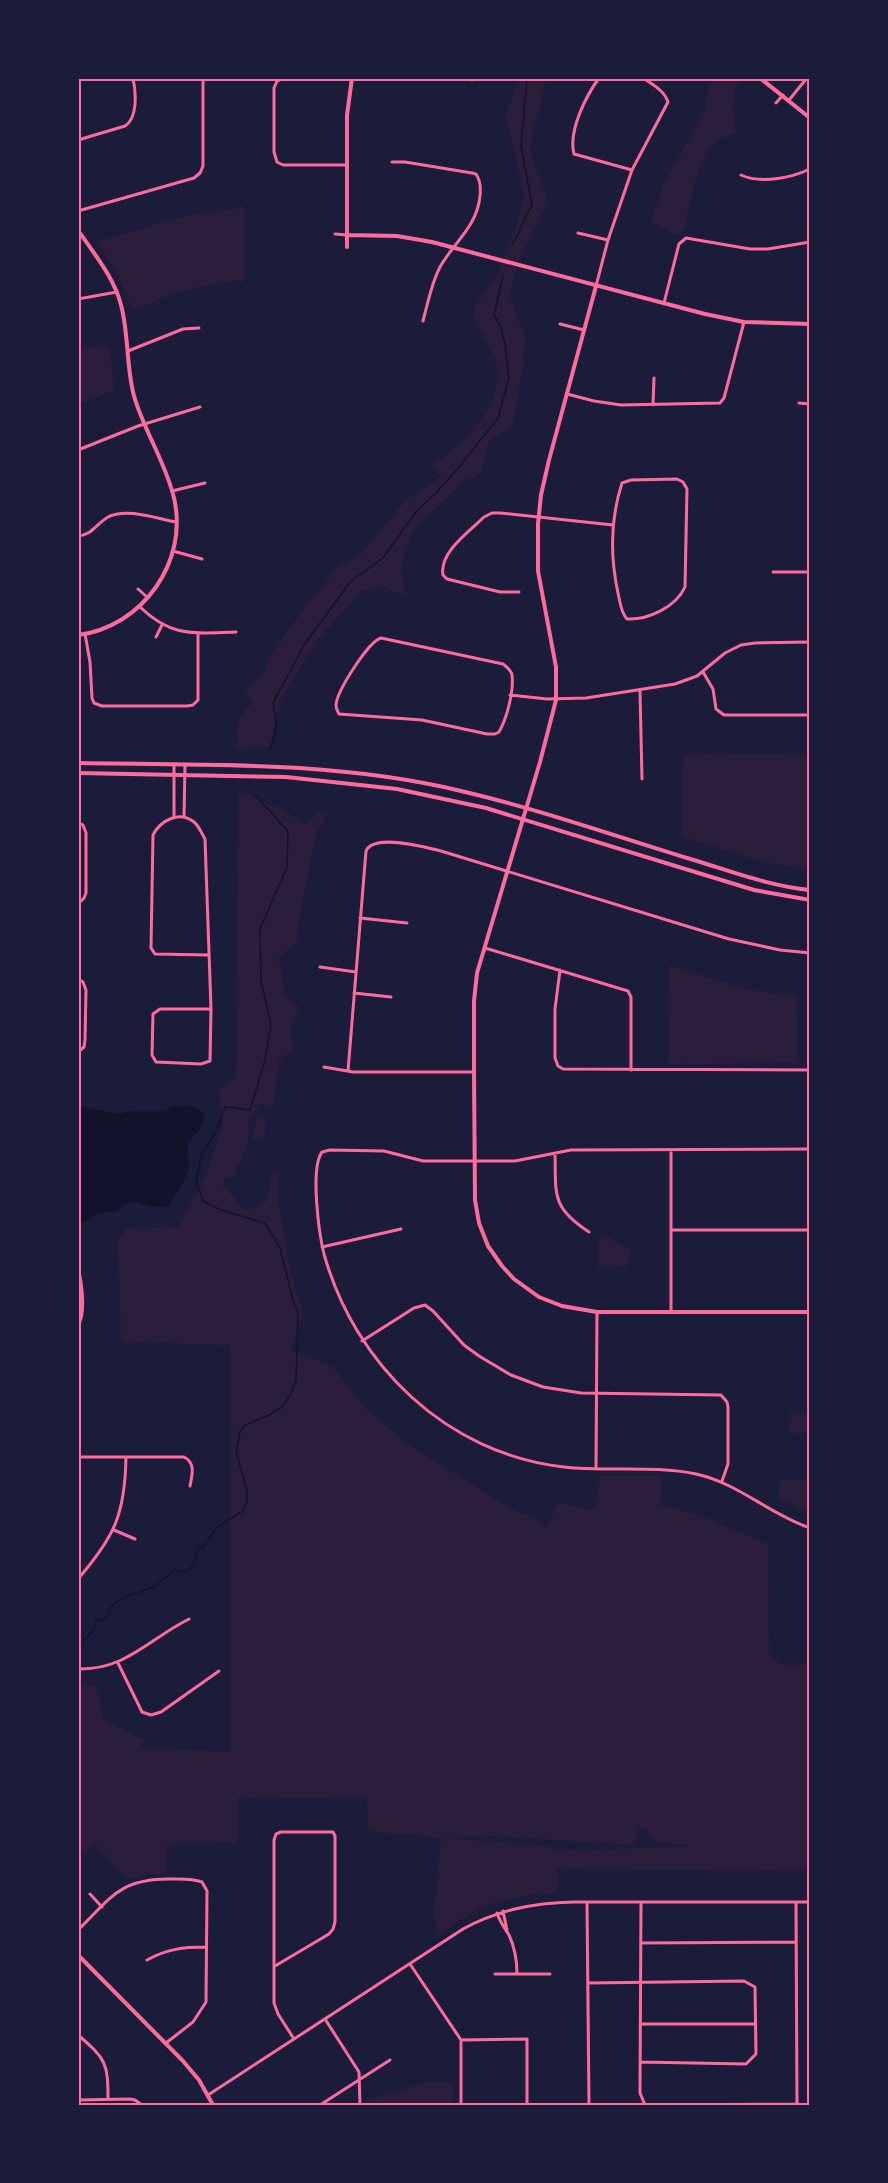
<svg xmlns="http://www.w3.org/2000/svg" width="888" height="2183" viewBox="0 0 888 2183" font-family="Lato,sans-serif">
  <rect width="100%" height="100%" fill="#1b1b3a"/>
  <path fill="#2a1e3b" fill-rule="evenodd" d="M519 78H547L529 148 548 202 521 256 509 295 525 336 523 368 512 427 489 441 481 473 463 482 412 531 401 570 406 596 384 587 361 591 315 643 280 701 270 747 237 749 238 718 253 702 245 691 263 674 272 653 303 610 338 566 360 555 407 499 441 477 433 465 470 435 491 404 497 383V362L475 320 474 306 498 275 519 218 524 194 506 116Z
    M715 78H742C729 96 733 111 736 132 730 135 721 138 715 143 698 157 688 208 685 230L674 235 651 221 664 182 705 111 709 85Z
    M244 205V283L237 280 181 291 132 310 116 271 96 242 188 215 227 211Z
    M91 347 110 348 114 390 78 405V348Z
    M683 754 810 755V870L765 862 682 837Z
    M238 790 285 811 306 825 318 812 328 815 316 834 297 930V942L279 957 285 994 299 1007 291 1026 293 1052 279 1060 273 1108 260 1103 249 1120 248 1144 233 1177H225L222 1184 246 1211 267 1201 272 1172 279 1174 278 1198 288 1260 303 1315 290 1350 333 1367 365 1408 406 1443 515 1511 536 1518 546 1529 558 1503 590 1510 596 1505 600 1476H661L660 1505 700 1515 768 1545 769 1656 784 1665H810V1870L557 1869V1893C529 1894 497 1899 472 1913 459 1920 448 1929 437 1936L434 1916 441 1838 368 1831 367 1797 237 1798V1843L171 1844 165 1849V1873L144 1875 128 1879 94 1844 78 1857V1683L96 1687 104 1720 145 1740 139 1748 230 1752V1345L121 1342 118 1239 126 1229 178 1227 204 1180 223 1125 218 1091 236 1077ZM639 1828 647 1830 656 1842 694 1846 556 1851 551 1847 448 1838 494 1836 633 1845Z
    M669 965 749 990 796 996 797 1063 668 1064Z
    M257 1116 266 1118 264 1140 253 1139Z
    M606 1236 629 1248V1263L627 1267 598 1268V1238Z
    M790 1412 810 1413V1432L789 1433Z
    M780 1480H810V1513L779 1499Z
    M427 2082 453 2083 452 2105H365V2101Z"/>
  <path fill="#12122b" d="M182 1105C194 1105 210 1111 202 1126 197 1134 190 1136 188 1145 187 1151 189 1157 189 1164 188 1179 176 1193 168 1206L154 1207 134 1202 126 1204 116 1212 97 1213C90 1220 89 1223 78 1221V1106L118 1114 133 1111H165L172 1107Z"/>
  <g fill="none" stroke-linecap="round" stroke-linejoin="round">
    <path stroke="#12122b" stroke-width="1.5" d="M512 246 532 205 521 146 527 78
      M271 749 277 726 273 703 306 642 351 581 383 558 416 512 436 493 459 467 498 418 509 378 505 344 501 327 494 315 503 276
      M78 1646 93 1631 96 1620H102L107 1617C112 1593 139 1596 156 1585 162 1581 168 1575 174 1570L186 1572 195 1562 199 1546 203 1548 214 1531 223 1523 243 1511 247 1502V1491L236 1451 240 1432 245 1425 269 1415 282 1407 290 1395 296 1380 298 1312 294 1304 280 1248 265 1223 221 1210 203 1201 196 1180 202 1154 216 1132 225 1107 250 1110 265 1060 271 1024 261 981 260 929 287 867 288 831 256 796"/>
    <path stroke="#ff6b9d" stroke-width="3" d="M284 78 277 81 274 88V152L277 162 283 165H347
      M599 78C586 96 568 131 574 154L632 170
      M472 80V78
      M789 100 807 78
      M776 103 783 95
      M78 140 125 126C138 118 136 92 133 78
      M392 162H405L472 173 476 174C480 180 481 188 480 196 477 227 454 242 440 267 431 284 428 303 423 321
      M741 175C761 184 791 178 810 169
      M78 211 194 178 200 173 203 166V78
      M578 233 608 240
      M335 234 347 235
      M596 286 608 240 632 170 668 102C664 90 653 85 643 78
      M78 299 117 292
      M664 303 679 244 686 238 750 249H768L810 242
      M560 324 584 330
      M128 351 183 329 199 328
      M567 394 594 401 621 405 720 403 724 398 744 322
      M799 403 810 404
      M653 405 654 378
      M78 450 138 426 200 407
      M677 479 683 482 687 489 685 587C676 607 648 620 627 619 621 613 620 602 618 593 610 556 610 520 622 483L631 480Z
      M172 491 205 483
      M78 536C93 535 97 522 110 516 129 508 157 519 176 522
      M173 551 202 559
      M773 572H810
      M138 589 147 597
      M519 592H500L447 579 443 575C439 552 470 531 484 517L492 513H500L613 525
      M140 607C172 638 194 633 236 632
      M85 634 90 662 92 698 94 703 102 706H187L193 705 198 700V633
      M156 637 162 625
      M381 638 503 664C507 667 511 670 512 675 514 691 507 718 499 732L495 734H487L422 720 339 714C337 710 336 709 336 705 337 691 368 642 381 638Z
      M703 672 713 689 716 709 724 715H810
      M640 691 642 779
      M510 695 547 699 586 698 675 684 697 676 725 653 741 645 755 643 810 642
      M174 817V764
      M184 817 185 765
      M78 823 83 825 86 833V893L84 898 78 904
      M360 918 407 923
      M485 948 628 991 631 997V1070
      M208 955 155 954 151 948 153 835C160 821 179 810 194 822 199 826 202 834 205 839L211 1009 210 1061 201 1064 156 1062 152 1055 153 1014 160 1009H211
      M320 967 356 972
      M560 970 555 1009V1058L558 1066 563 1069 810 1070
      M78 979 83 982 86 990 85 1040 84 1047 78 1052
      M354 993 391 997
      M324 1067 353 1072H474
      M348 1071 366 851C374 833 425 847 441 851L729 939 780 950 810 953
      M810 1149 571 1150 515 1161H423L384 1151 330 1150 322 1152C310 1168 319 1234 324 1254 355 1365 447 1454 564 1467 608 1472 653 1465 696 1474 738 1483 769 1514 810 1528
      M555 1153C556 1195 551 1207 589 1232
      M671 1230H810
      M322 1247 401 1229
      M671 1312V1150
      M78 1325C86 1315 82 1281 78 1269
      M362 1341 414 1308 425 1305 433 1311 464 1345 479 1356 511 1375 543 1387 581 1393 721 1395 727 1402 728 1407V1464L722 1481
      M78 1457H184C196 1463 192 1475 190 1486
      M596 1469 597 1312
      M114 1530 135 1539
      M78 1579C115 1536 125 1514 126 1457
      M118 1663 142 1712 151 1715 161 1712 219 1671
      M78 1669C126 1670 149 1639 189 1619
      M90 1894 102 1907
      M587 1902 589 2105
      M796 1903 797 2105
      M641 1904 640 2093 645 2105
      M503 1911 507 1930
      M497 1913C500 1922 504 1927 509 1935 515 1948 517 1960 517 1974
      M78 1930C111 1898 119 1879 169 1879 180 1879 192 1878 202 1882L207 1891 206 2002 193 2022 166 2043
      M641 1943 796 1942
      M147 1960C167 1949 183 1947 206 1947
      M410 1964 461 2040V2105
      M275 1966 329 1934 333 1929 335 1922V1836L333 1832H281L276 1834 274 1840V2003L278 2014 294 2039
      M495 1974H550
      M588 1983 744 1981 755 1987 756 2054 746 2064 640 2062
      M325 2019 359 2072 360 2105
      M640 2024H754
      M78 2035C106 2059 108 2063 108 2099
      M461 2040 527 2039V2105
      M208 2095 463 1929C498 1910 533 1903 573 1902H810
      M78 2100 130 2099 135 2100 142 2105
      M320 2105 390 2060
      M641 2105 797 2104"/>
    <path stroke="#ff6b9d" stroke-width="4" d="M760 78 810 118
      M78 230C94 254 114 277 121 305 129 335 126 366 134 396 144 431 166 463 174 498 189 562 142 627 78 635
      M347 235 397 236 432 242 705 314 744 322 810 324
      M347 247V115L352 78
      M596 286 549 460 541 495 538 524V571L556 667V700L540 762 477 973 474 1001V1072L475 1200 479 1223 488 1246 502 1266 514 1279 539 1297 562 1306 597 1312H810
      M78 1955 183 2061 199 2080 213 2105"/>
    <path stroke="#ff6b9d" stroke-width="4" d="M78 763C206 765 336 761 461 791 538 809 612 835 687 858 728 870 768 886 810 890
      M78 773 286 777 397 789 486 808 754 890 810 900"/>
  </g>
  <rect width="888" height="2183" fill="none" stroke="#1b1b3a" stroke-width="159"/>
  <rect x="80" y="80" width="728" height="2024" fill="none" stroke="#ff6b9d" stroke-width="2"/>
</svg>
